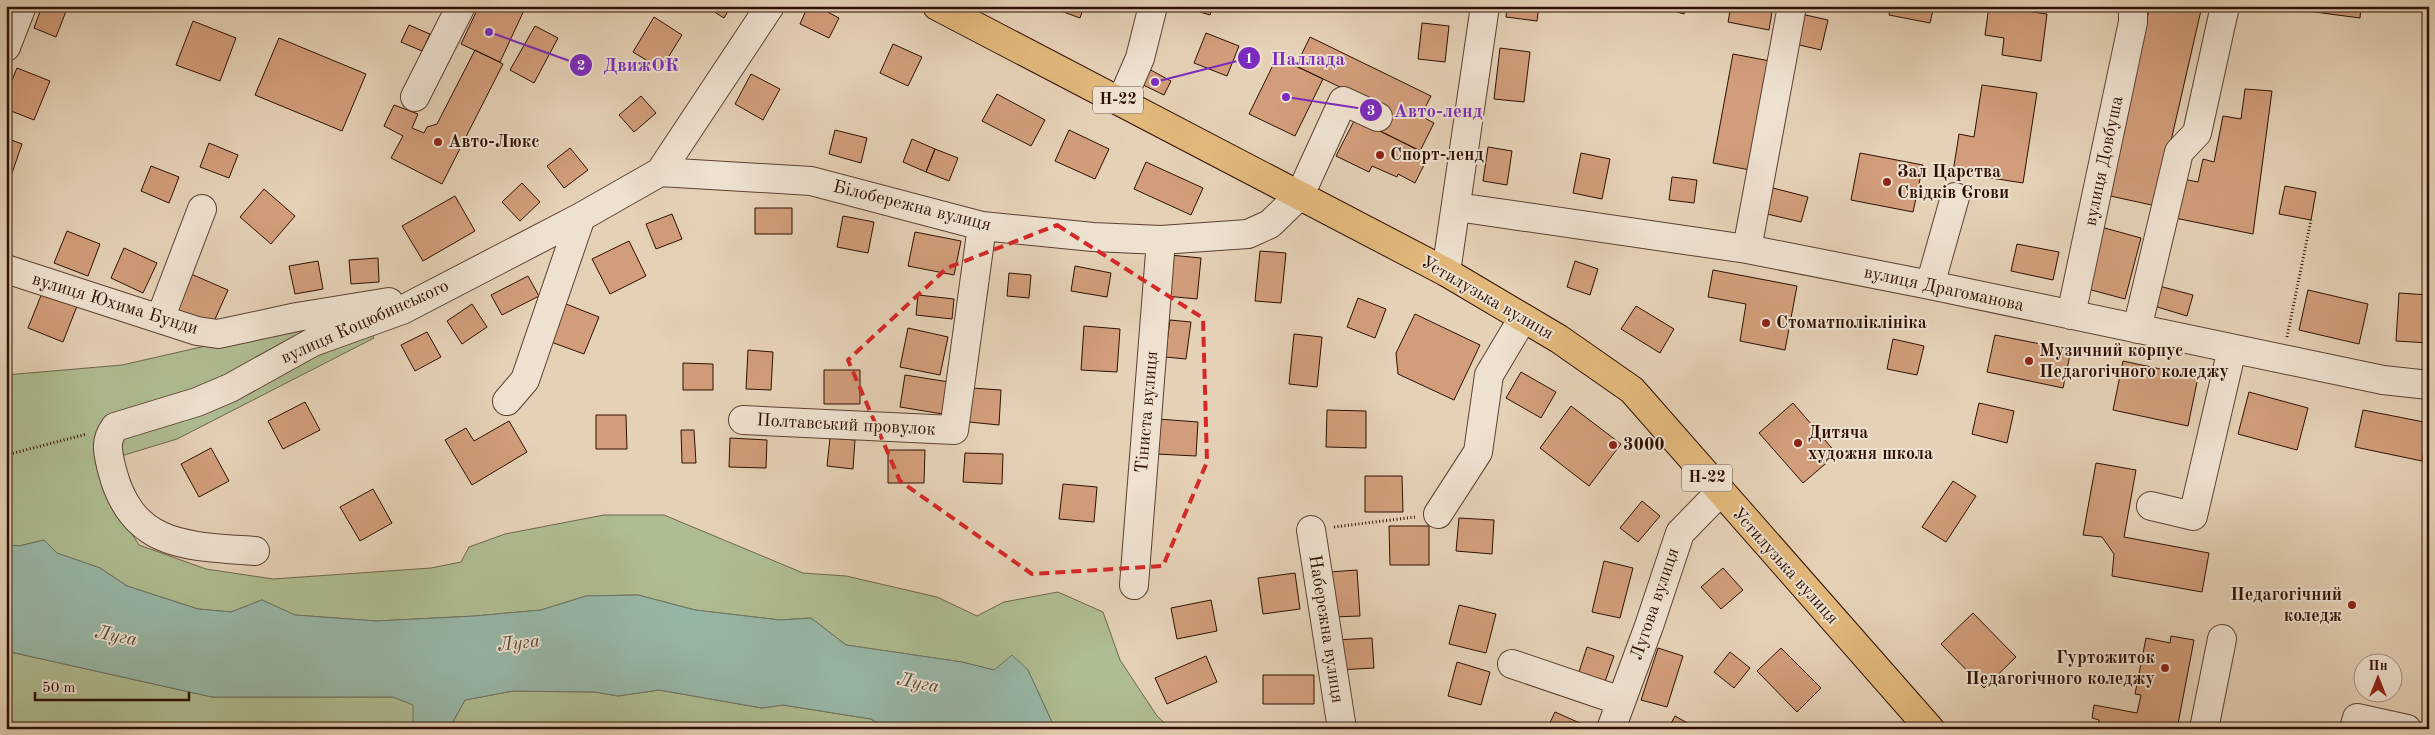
<svg xmlns="http://www.w3.org/2000/svg" width="2435" height="735" viewBox="0 0 2435 735" font-family="'Old Standard TT',serif">
  <rect width="100%" height="100%" fill="#e5d1b6"/>
  <filter id="stains"><feTurbulence type="fractalNoise" baseFrequency=".004" numOctaves="4"/><feColorMatrix values="0 0 0 0 .2 0 0 0 0 .09 0 0 0 0 .02 0 0 0 .5 -.17"/></filter>
  <radialGradient id="worn" r=".72"><stop offset=".6" stop-color="#630" stop-opacity="0"/><stop offset="1" stop-color="#630" stop-opacity=".3"/></radialGradient>
  <path fill="#afbd92" stroke="#6f664b" d="M360 311 374 338 177 439 98 463 114 506 139 545 206 569 273 579 431 568 461 562 469 547 505 534 604 515H664L803 573 846 576 937 597 977 616 1004 602 1058 592 1103 612 1120 660 1157 716 1171 729H1055L1028 670H994L962 662 846 645 811 618 780 620 695 610 638 595 586 596 541 610 475 616 376 621 295 615 262 600 231 612 198 609 127 586 100 568 56 553 44 540 19 546 6 545V375L122 365Z
    M6 651 212 697H393L414 705 413 729H6Z
    M659 690 762 708 783 705 871 719 888 729H449L465 700 513 691 595 692 618 696Z"/>
  <path fill="#98b8a8" stroke="#6e7566" d="M44 540 57 553 100 568 127 586 198 609 231 612 262 600 295 615 376 621 475 616 541 610 586 596 638 595 695 610 780 620 811 618 846 645 962 662 994 670 1012 655 1028 670 1055 729H888L871 719 783 705 762 708 659 690 618 696 595 692 513 691 465 700 449 729H413V705L393 697H212L6 651V545L19 546Z"/>
  <path fill="#d19d7a" stroke="#2f1004" d="M42 6H68L56 37 34 28Z
    M479 6H526L500 62 461 44Z
    M705 6H731L724 18Z
    M808 6H816L839 18 829 38 800 24Z
    M1059 6H1084L1080 18 1058 10Z
    M1180 6H1213L1210 15Z
    M1507 6H1539L1537 21 1506 17Z
    M1656 6H1686L1684 14Z
    M1731 6H1773L1769 30 1728 22Z
    M1891 6H1934L1930 23 1889 15Z
    M1989 6 2047 14 2041 61 2002 55 2004 38 1985 35Z
    M2150 6H2202L2156 206 2106 195Z
    M2308 6H2361L2360 18 2307 11Z
    M1801 14 1828 20 1821 50 1795 44Z
    M654 17 682 35 661 69 633 52Z
    M193 21 236 38 220 81 176 65Z
    M1422 23 1449 26 1445 62 1418 59Z
    M409 25 430 34 422 51 401 42Z
    M535 26 558 38 534 83 510 70Z
    M1206 33 1239 46 1227 76 1194 63Z
    M1310 37 1431 96 1421 116 1434 123 1420 151 1376 129 1386 109 1296 66Z
    M279 38 366 74 342 131 255 95Z
    M893 44 922 57 908 86 880 73Z
    M1500 48 1530 52 1524 102 1494 99Z
    M475 50 503 64 442 184 391 158 403 136 384 126 394 105 418 114 412 128 424 133 427 127 437 124Z
    M1733 54 1770 61 1750 170 1713 163Z
    M1277 57 1323 79 1295 136 1249 114Z
    M17 68 50 81 34 120 6 109V95Z
    M1147 68 1171 81 1164 95 1139 83Z
    M751 74 780 89 763 120 735 104Z
    M1982 85 2037 93 2023 183 1953 172 1959 134 1974 137Z
    M2245 89 2272 91 2253 234 2170 217 2178 178 2198 182 2203 159 2214 162 2223 116 2241 119Z
    M997 94 1045 120 1031 146 982 121Z
    M641 96 656 113 634 132 619 115Z
    M1355 119 1429 155 1415 183 1398 174 1397 177 1372 166 1369 172 1336 156Z
    M835 130 867 138 861 163 829 154Z
    M1069 130 1109 149 1095 179 1055 161Z
    M2429 135V170L2425 169Z
    M6 138 22 144 11 176 6 174Z
    M912 139 935 149 926 172 903 162Z
    M209 143 238 155 229 178 200 167Z
    M1488 147 1512 151 1507 185 1483 181Z
    M570 148 588 170 564 188 547 166Z
    M935 149 958 158 949 181 926 172Z
    M1581 153 1610 159 1602 199 1573 193Z
    M1860 153 1923 165 1913 212 1851 200Z
    M1146 162 1203 188 1191 215 1134 189Z
    M151 166 179 177 169 203 141 191Z
    M1672 177 1697 180 1694 203 1669 200Z
    M522 183 540 202 520 221 502 202Z
    M2285 186 2316 192 2311 220 2279 214Z
    M1773 188 1808 197 1801 222 1767 214Z
    M264 189 295 216 271 244 240 217Z
    M455 196 475 231 423 261 402 226Z
    M755 208H792V234H755Z
    M672 214 682 239 656 249 646 224Z
    M843 216 874 222 868 253 837 247Z
    M2101 227 2141 238 2125 299 2084 288Z
    M67 231 100 244 88 276 54 263Z
    M915 232 961 241 954 275 908 266Z
    M629 241 646 276 610 294 592 259Z
    M2017 244 2059 252 2053 280 2011 271Z
    M124 248 157 263 143 293 111 278Z
    M1260 251 1286 253 1281 303 1255 301Z
    M1170 255 1201 258 1197 299 1166 296Z
    M378 258 379 282 351 284 349 260Z
    M318 261 323 289 295 294 289 266Z
    M1575 261 1598 269 1590 295 1567 287Z
    M1075 266 1111 273 1107 297 1071 291Z
    M1713 270 1797 286 1785 350 1740 341 1746 304 1708 297Z
    M1009 273 1031 275 1029 298 1007 296Z
    M191 274 228 290 212 326 176 310Z
    M528 276 539 296 502 315 491 295Z
    M2159 286 2193 295 2187 316 2154 306Z
    M2308 290 2368 304 2359 344 2299 330Z
    M42 293 77 306 63 342 28 328Z
    M2399 293 2429 295V343L2396 341Z
    M918 295 954 299 952 319 916 315Z
    M1358 298 1386 309 1375 338 1347 327Z
    M472 304 487 327 462 344 447 321Z
    M566 304 599 317 584 354 551 342Z
    M1636 306 1674 329 1660 353 1621 329Z
    M1415 314 1480 345 1454 400 1398 374 1396 353Z
    M1170 320 1191 322 1186 359 1165 357Z
    M1084 326 1120 329 1117 372 1081 370Z
    M908 328 948 337 940 375 900 367Z
    M427 332 441 357 415 371 401 345Z
    M1294 334 1322 337 1317 387 1289 384Z
    M1995 335 2071 350 2063 388 1987 372Z
    M1893 339 1924 346 1917 375 1887 369Z
    M748 350 773 352 771 390 746 389Z
    M2123 361 2198 377 2188 426 2113 410Z
    M683 363 713 364V390H683Z
    M824 370H860V404H824Z
    M1521 372 1556 392 1541 418 1506 398Z
    M905 375 949 382 943 414 900 407Z
    M972 388 1001 390 999 425 969 422Z
    M2249 392 2308 408 2297 450 2238 434Z
    M305 402 320 430 283 449 268 421Z
    M1793 403 1837 454 1803 483 1759 433Z
    M1979 403 2014 411 2007 443 1972 434Z
    M1571 406 1621 444 1589 486 1540 448Z
    M1327 410 1366 411V448L1326 447Z
    M2363 410 2429 423 2422 461 2355 447Z
    M596 415H626L627 449H596Z
    M1158 419 1198 422 1196 456 1156 454Z
    M509 421 527 452 472 485 445 440 466 428 474 441Z
    M681 430H694L696 463H682Z
    M730 438 767 440 766 468 729 467Z
    M830 438 855 440 853 469 827 466Z
    M211 448 229 481 199 497 181 464Z
    M888 450H925L924 483H888Z
    M965 453 1003 454 1002 484 963 482Z
    M2096 463 2136 470 2124 537 2209 553 2202 592 2112 576 2114 554 2102 537 2083 535Z
    M1365 476H1402L1403 512H1365Z
    M1953 481 1976 496 1946 542 1922 527Z
    M1063 484 1097 487 1094 522 1059 519Z
    M373 489 392 523 360 541 340 507Z
    M1642 501 1660 516 1638 542 1620 528Z
    M1459 518 1494 520 1492 554 1456 551Z
    M1389 526H1429V565H1390Z
    M1604 561 1633 568 1620 618 1592 612Z
    M1723 568 1743 590 1721 609 1701 587Z
    M1357 570 1360 616 1332 617 1329 572Z
    M1295 573 1300 609 1263 614 1258 578Z
    M1211 600 1217 631 1177 639 1171 608Z
    M1459 605 1496 614 1486 653 1449 644Z
    M1973 613 2016 657 1984 688 1941 644Z
    M2171 636 2194 640 2177 729H2098L2099 720 2092 718 2094 705 2137 713 2141 695 2135 694 2146 638 2170 643Z
    M1372 638 1374 668 1337 670 1335 640Z
    M1587 647 1614 656 1602 690 1576 681Z
    M1658 648 1683 656 1667 707 1641 700Z
    M1781 648 1821 688 1797 712 1757 671Z
    M1730 652 1750 668 1734 688 1714 672Z
    M1206 656 1217 682 1167 704 1155 678Z
    M1457 662 1490 672 1481 705 1448 696Z
    M1263 675H1314V704H1263Z
    M1555 712 1582 724 1580 729H1547Z
    M1675 716 1698 729H1668Z"/>
  <g fill="none" stroke-linecap="round" stroke-linejoin="round">
    <g stroke="#5c4030" stroke-width="30">
      <path id="minor" d="M6 47 22 6
        M415 97 461 6
        M1121 102 1140 58 1153 6
        M660 172 811 181 982 226 1093 237 1161 240 1248 234 1270 224 1300 195 1343 101 1378 117
        M1457 207 1747 249 1930 285 2383 380 2429 385
        M1747 249 1792 6
        M6 269 197 331 218 334 297 317 389 302
        M1446 272 1485 6
        M1930 285 1955 197
        M2071 315 2133 22V6
        M160 319 202 209
        M2137 329 2179 152 2197 133 2225 6
        M507 401 525 380 581 217
        M743 420 954 430 982 226
        M2151 506 2193 516 2232 349
        M1438 514 1478 452 1489 375 1523 318
        M1311 530 1342 729
        M255 551C187 546 132 548 112 470 108 453 104 442 115 427L197 402 230 388 313 342 402 310 581 217 660 172 770 6
        M1134 585 1161 240
        M1512 664 1621 701
        M1611 729 1649 626 1680 533 1720 492
        M2204 729 2222 639
        M2354 729 2357 718 2407 729"/>
    </g>
    <g stroke="#2f1004" stroke-width="30">
      <path id="major" d="M937 6 1446 272 1559 339 1632 390 1930 729"/>
    </g>
    <path stroke="#2f1004" stroke-width="3" stroke-dasharray="1 2.5" stroke-linecap="butt" d="M2287 337 2311 220
      M6 455 87 434
      M1334 527 1415 517"/>
    <use href="#minor" stroke="#eee1d0" stroke-width="28"/>
    <use href="#major" stroke="#e2b87b" stroke-width="28"/>
  </g>
  <path fill="none" stroke="#d62828" stroke-width="4" stroke-dasharray="10 6" stroke-linejoin="round" d="M1057 225 1203 318 1207 462 1163 566 1032 574 900 481 848 360 947 268Z"/>
  <g fill="#8f2418" stroke="#eee1d0" stroke-width="2">
    <circle cx="438" cy="142" r="5"/>
    <circle cx="1380" cy="155" r="5"/>
    <circle cx="1887" cy="182" r="5"/>
    <circle cx="1766" cy="323" r="5"/>
    <circle cx="2029" cy="361" r="5"/>
    <circle cx="1798" cy="443" r="5"/>
    <circle cx="1613" cy="445" r="5"/>
    <circle cx="2352" cy="605" r="5"/>
    <circle cx="2165" cy="668" r="5"/>
  </g>
  <g text-anchor="middle" dominant-baseline="central" stroke-width="4" stroke-linejoin="round" paint-order="stroke">
    <g fill="#eee1d0" stroke="#684f41" stroke-width="1">
      <rect x="1093" y="86.5" width="50" height="27" rx="4"/>
      <rect x="1682" y="464.5" width="50" height="27" rx="4"/>
    </g>
    <g font-size="16" font-weight="bold" fill="#2f1004">
      <text x="1118" y="100">Н-22</text>
      <text x="1707" y="478">Н-22</text>
    </g>
    <g font-size="18" font-weight="bold" fill="#2f1004" stroke="#eee1d0" text-anchor="start">
      <text x="448" y="142">Авто-Люкс</text>
      <text x="1390" y="155">Спорт-ленд</text>
      <text x="1897" y="172">Зал Царства<tspan x="1897" dy="21">Свідків Єгови</tspan></text>
      <text x="1776" y="323">Стоматполіклініка</text>
      <text x="2039" y="351">Музичний корпус<tspan x="2039" dy="21">Педагогічного коледжу</tspan></text>
      <text x="1808" y="433">Дитяча<tspan x="1808" dy="21">художня школа</tspan></text>
      <text x="1623" y="445">3000</text>
      <text x="2342" y="595" text-anchor="end">Педагогічний<tspan x="2342" dy="21">коледж</tspan></text>
      <text x="2155" y="658" text-anchor="end">Гуртожиток<tspan x="2155" dy="21">Педагогічного коледжу</tspan></text>
    </g>
    <g font-size="18" fill="#2f1004" stroke="#eee1d0">
      <text transform="translate(2104 161) rotate(-78)">вулиця Довбуша</text>
      <text transform="translate(912 206) rotate(14)">Білобережна вулиця</text>
      <text transform="translate(1944 289) rotate(12)">вулиця Драгоманова</text>
      <text transform="translate(1487 298) rotate(30)">Устилузька вулиця</text>
      <text transform="translate(115 304) rotate(17)">вулиця Юхима Бунди</text>
      <text transform="translate(365 322) rotate(-24)">вулиця Коцюбинського</text>
      <text transform="translate(1147 412) rotate(-85)">Тіниста вулиця</text>
      <text transform="translate(846 425) rotate(3)">Полтавський провулок</text>
      <text transform="translate(1785 566) rotate(48)">Устилузька вулиця</text>
      <text transform="translate(1655 604) rotate(-71)">Лугова вулиця</text>
      <text transform="translate(1326 629) rotate(81)">Набережна вулиця</text>
    </g>
    <g font-size="19" font-style="italic" fill="#544b3d" stroke="#eee1d0">
      <text transform="translate(116 637) rotate(11)">Луга</text>
      <text transform="translate(519 644) rotate(-6)">Луга</text>
      <text transform="translate(918 684) rotate(11)">Луга</text>
    </g>
  </g>
  <path fill="none" stroke="#7b2cbf" stroke-width="2" d="M1155 82L1249 58M489 32L581 65M1286 97L1371 110"/>
  <g fill="#7b2cbf" stroke="#eee1d0" stroke-width="2">
    <circle cx="1155" cy="82" r="5"/>
    <circle cx="489" cy="32" r="5"/>
    <circle cx="1286" cy="97" r="5"/>
    <circle cx="1249" cy="58" r="12"/>
    <circle cx="581" cy="65" r="12"/>
    <circle cx="1371" cy="110" r="12"/>
  </g>
  <g font-size="15" text-anchor="middle" font-weight="bold" fill="#fff">
    <text x="1249" y="63">1</text>
    <text x="581" y="70">2</text>
    <text x="1371" y="115">3</text>
  </g>
  <g font-size="19" text-anchor="middle" font-weight="bold" fill="#7b2cbf" stroke="#eee1d0" stroke-width="4" stroke-linejoin="round" paint-order="stroke">
    <text x="1308" y="65">Паллада</text>
    <text x="641" y="71">ДвижОК</text>
    <text x="1438" y="117">Авто-ленд</text>
  </g>
  <rect width="2435" height="735" fill="none" stroke="#e5d1b6" stroke-width="25"/>
  <rect x="8" y="8" width="2420" height="720" fill="none" stroke="#2f1004" stroke-width="2.5"/>
  <rect x="12" y="12" width="2410" height="710" fill="none" stroke="#2f1004"/>
  <g transform="translate(2378 678)"><circle r="24" fill="#eee1d0" stroke="#a28d7e"/>
  <path d="M0-4L9 19L0 12L-9 19Z" fill="#8f2418"/>
  <text y="-8" font-size="14" font-weight="bold" text-anchor="middle" fill="#2f1004">Пн</text>
  </g>
  <path d="M35 692v8h154v-8" fill="none" stroke="#2f1004" stroke-width="2.5"/>
  <text x="42" y="692" font-size="15" fill="#2f1004" stroke="#eee1d0" stroke-width="4" paint-order="stroke">50 m</text>
  <rect width="100%" height="100%" filter="url(#stains)"/>
  <rect width="100%" height="100%" fill="url(#worn)"/>
</svg>
